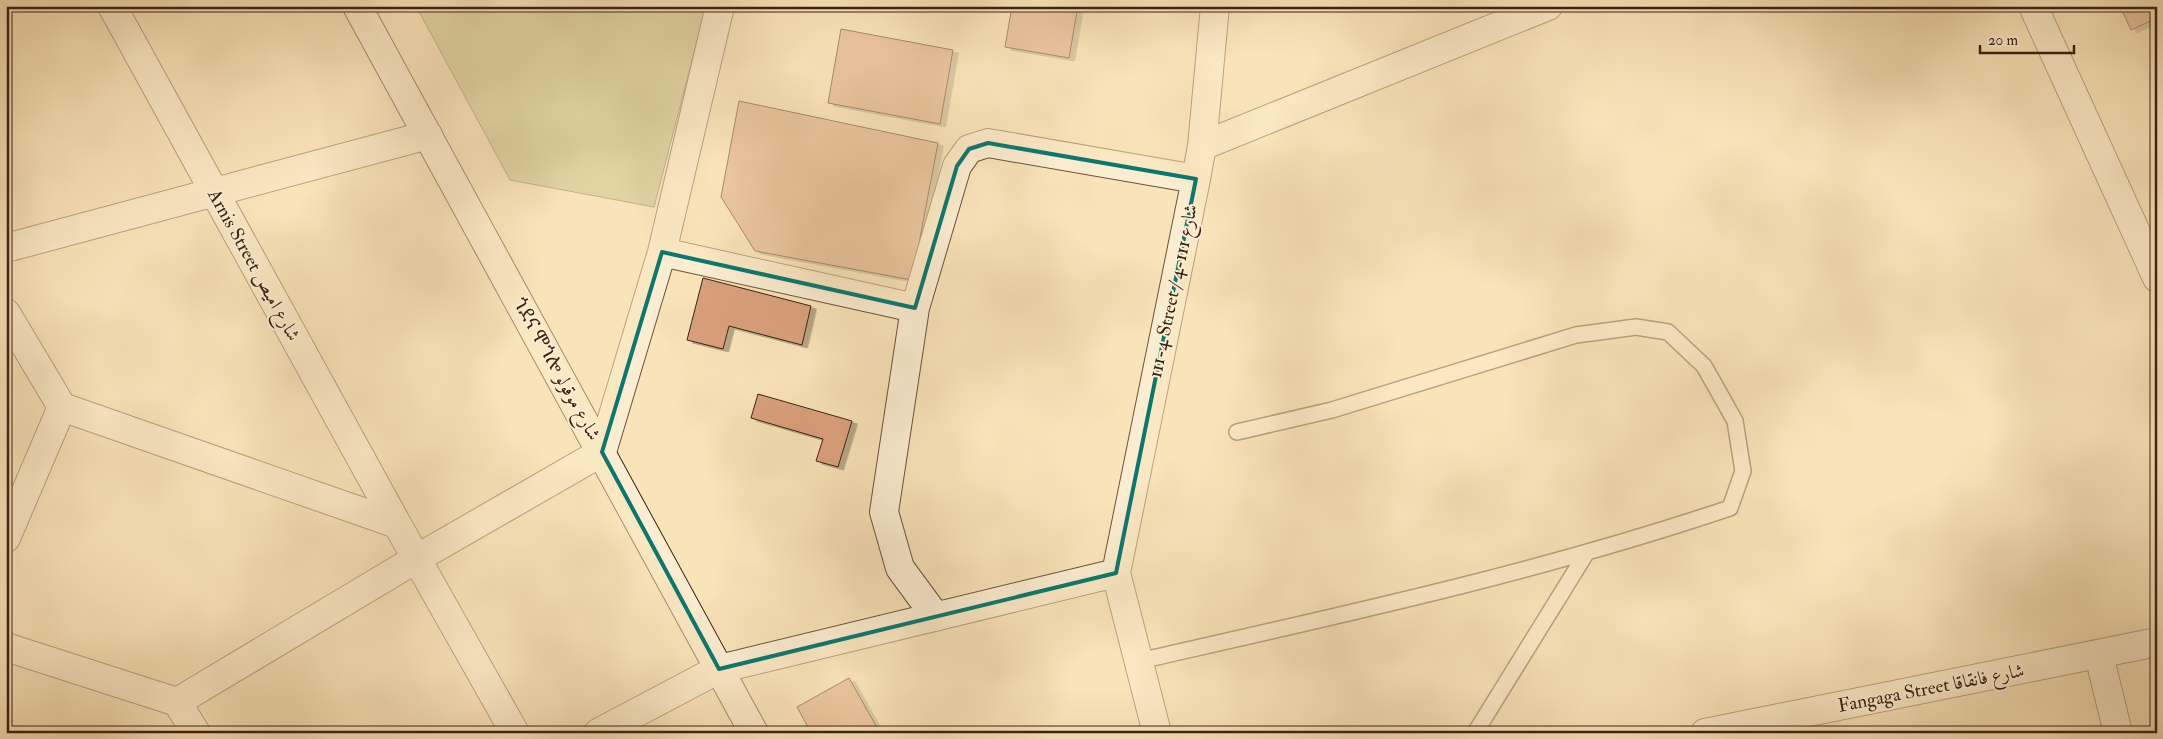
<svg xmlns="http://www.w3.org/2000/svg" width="2163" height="739" viewBox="0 0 2163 739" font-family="'IM FELL Double Pica',Amiri,'Noto Serif Ethiopic',serif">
  <defs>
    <filter id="shadow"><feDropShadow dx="5.5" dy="3" stdDeviation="0" flood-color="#0004"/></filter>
  </defs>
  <rect width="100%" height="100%" fill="#f9e3b8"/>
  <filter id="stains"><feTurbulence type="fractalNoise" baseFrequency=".004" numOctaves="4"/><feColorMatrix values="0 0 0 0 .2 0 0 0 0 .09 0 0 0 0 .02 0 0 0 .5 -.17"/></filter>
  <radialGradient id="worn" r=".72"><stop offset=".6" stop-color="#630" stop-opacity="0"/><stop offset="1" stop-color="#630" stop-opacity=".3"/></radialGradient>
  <path fill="#c4c28a" stroke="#80724e" d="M416 6H706L654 207 510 180Z"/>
  <path fill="#daa07b" stroke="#3c2212" filter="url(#shadow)" d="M1012 6H1078L1069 58 1005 47Z
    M2120 6H2157V18L2131 30Z
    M841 29 953 50 940 124 828 103Z
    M739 101 938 143 912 280 755 251 721 197Z
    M703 278 811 306 802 345 729 326 723 349 687 340Z
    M758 394 852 421 838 467 816 461 823 439 751 418Z
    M849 678 880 733H811L797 707Z"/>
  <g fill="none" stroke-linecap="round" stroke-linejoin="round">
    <g stroke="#6b523c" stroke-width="18">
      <path id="lane" d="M1139 661C1337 616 1537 573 1730 508L1743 471 1735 421 1704 366 1668 332 1636 327 1576 335 1332 410 1237 432
        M1475 733 1587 552"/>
    </g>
    <g stroke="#6b523c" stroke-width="30">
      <path id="street" d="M112 6 397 524
        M2033 6 2157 278
        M1202 146 1548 6
        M6 248 428 135
        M662 252 915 308
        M6 313 62 407
        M6 538 62 407 397 524 515 733
        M936 617 900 568 884 512 915 308 957 166 969 149 988 143 1196 179
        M6 647 177 702 196 733
        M2099 655 2118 733
        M177 702 416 559 602 452 662 252 720 6
        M598 733 719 669 1116 573
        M1157 733 1116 573 1196 179 1202 146 1215 6
        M1705 733 2157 642"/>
    </g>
    <g stroke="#3c2212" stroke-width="30">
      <path id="secondary" d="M357 6 754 733"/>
    </g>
    <use href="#lane" stroke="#fbedd1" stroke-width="15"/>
    <use href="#street" stroke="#fbedd1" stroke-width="28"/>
    <use href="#secondary" stroke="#fbedd1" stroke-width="28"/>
  </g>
  <path d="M0 0H2163V739H0ZM988 143 1196 179 1116 573 719 669 602 452 662 252 915 308 957 166 969 149Z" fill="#f9e3b8" fill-opacity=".55" fill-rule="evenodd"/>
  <path fill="none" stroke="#0f766e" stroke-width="4" stroke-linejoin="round" d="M988 143 1196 179 1116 573 719 669 602 452 662 252 915 308 957 166 969 149Z"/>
  <g text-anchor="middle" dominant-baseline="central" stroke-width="4" stroke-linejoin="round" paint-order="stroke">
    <g font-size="19" fill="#3c2212" stroke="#fbedd1">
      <text transform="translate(254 265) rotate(61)">Arnis Street شارع اميص</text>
      <text transform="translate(1173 291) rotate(-78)">111-4 Street / شارع 111-4</text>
      <text transform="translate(557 369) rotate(61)">ጎደና ሞጎሎ شارع موقولو</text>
      <text transform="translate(1931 688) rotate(-11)">Fangaga Street شارع فانقاقا</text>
    </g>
  </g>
  <rect width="2163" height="739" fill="none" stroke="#f9e3b8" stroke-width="25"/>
  <rect x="8" y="8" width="2148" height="724" fill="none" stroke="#3c2212" stroke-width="2.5"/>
  <rect x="12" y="12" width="2138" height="714" fill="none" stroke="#3c2212"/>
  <path d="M1980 45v8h94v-8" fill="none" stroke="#3c2212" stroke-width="2.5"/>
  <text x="1988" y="45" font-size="15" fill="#3c2212" stroke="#fbedd1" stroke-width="4" paint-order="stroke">20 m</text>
  <rect width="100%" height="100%" filter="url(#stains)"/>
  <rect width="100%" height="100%" fill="url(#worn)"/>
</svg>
